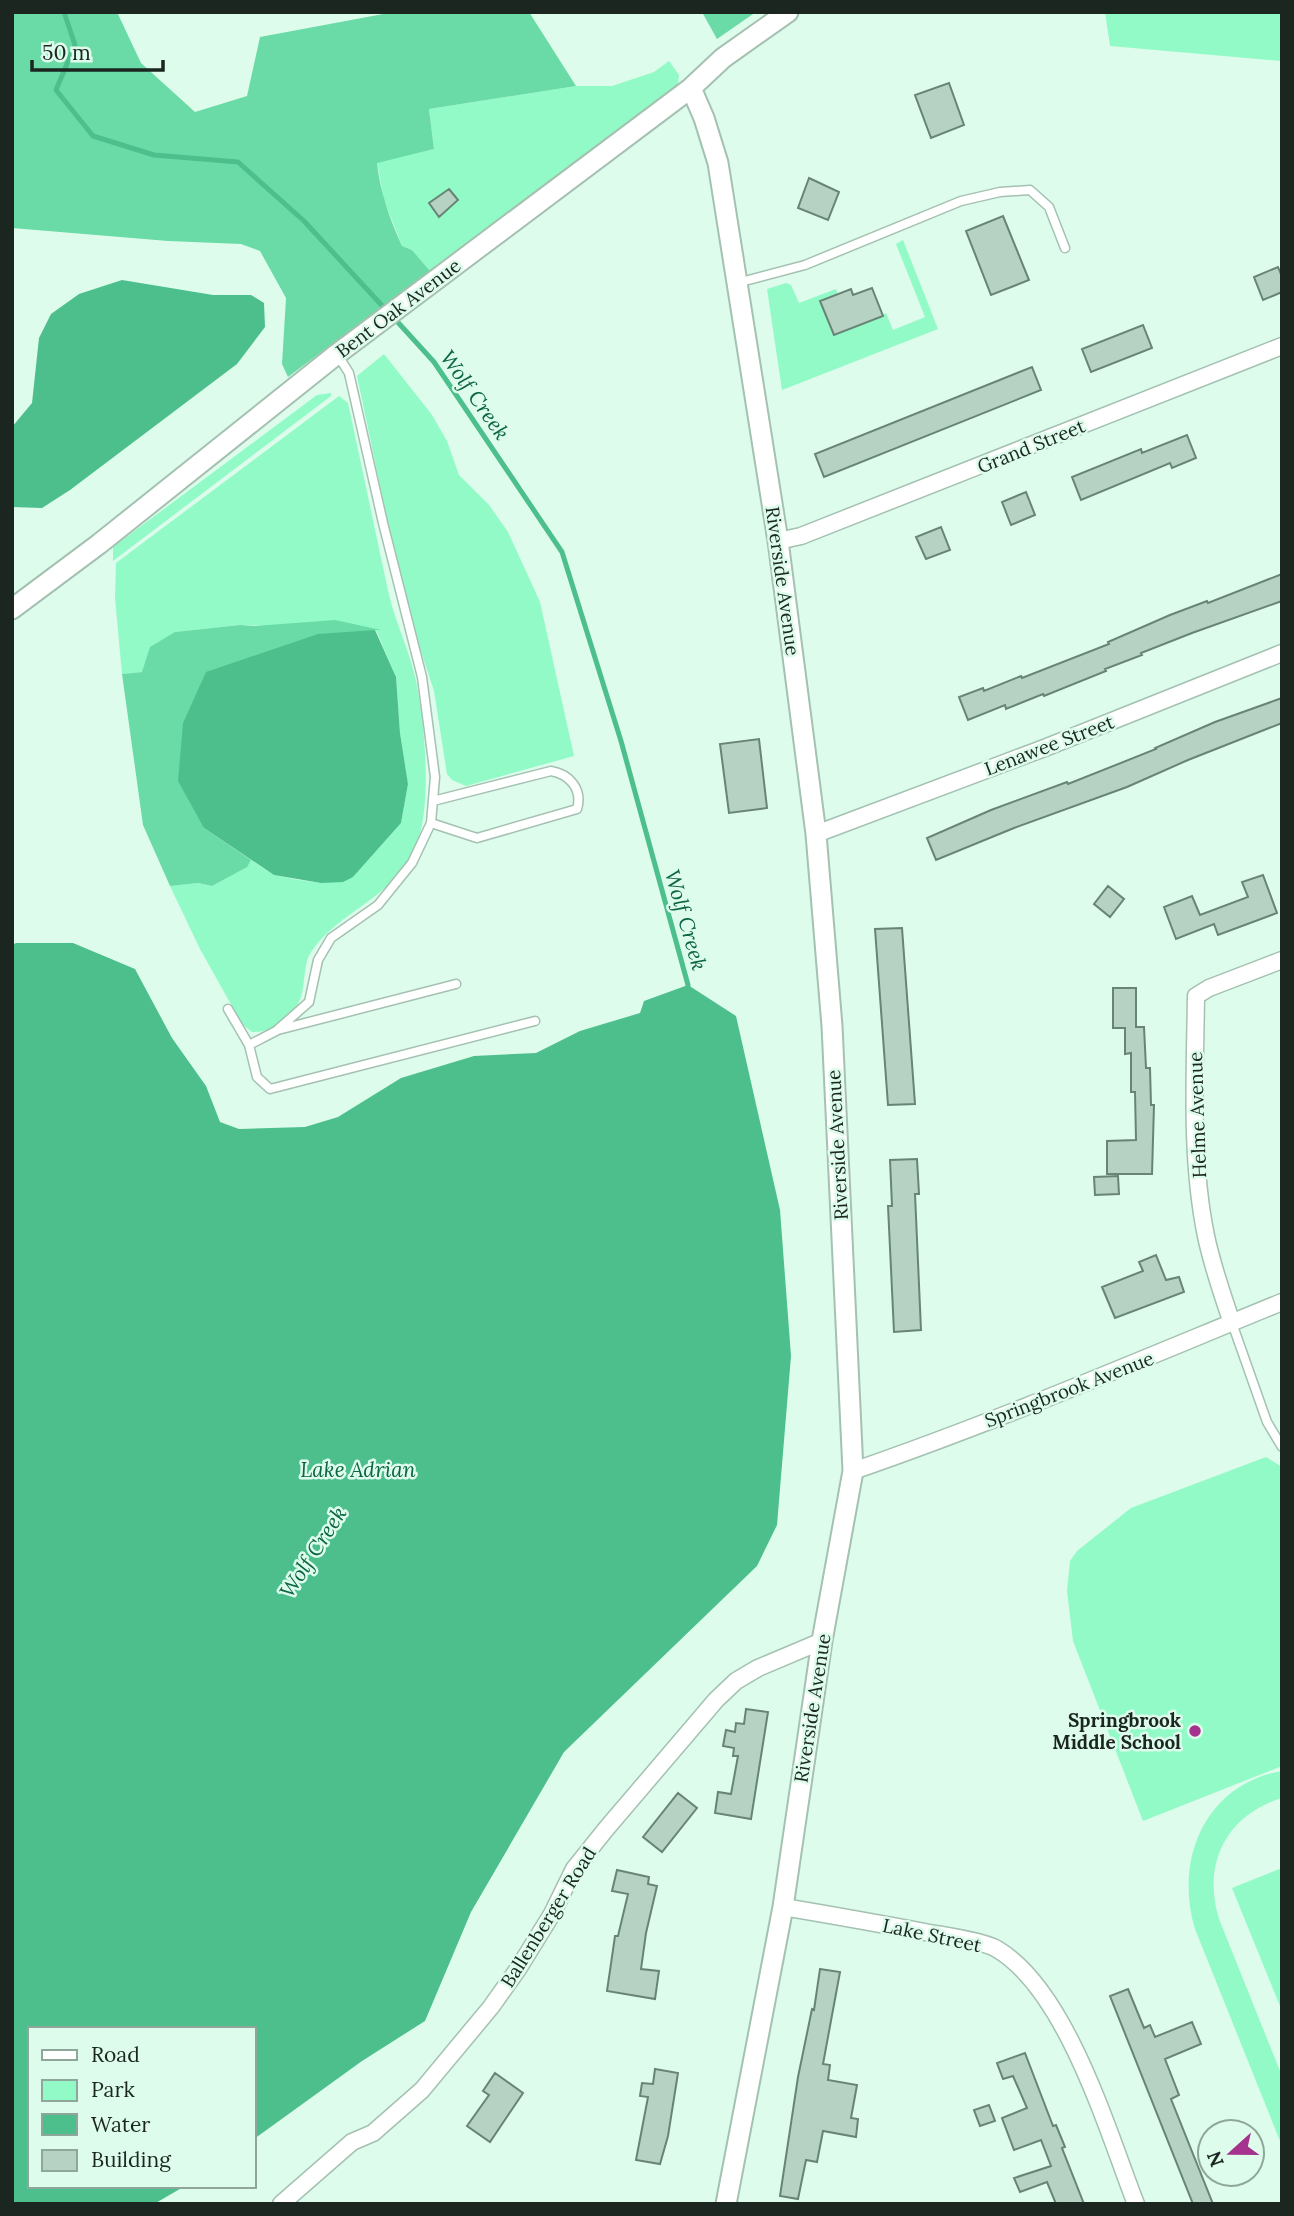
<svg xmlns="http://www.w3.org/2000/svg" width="1294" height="2216" viewBox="0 0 1294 2216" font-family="Lora,serif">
  <rect width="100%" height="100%" fill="#ddfceb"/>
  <path fill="#91fac7" d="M1105 12H1282V61L1110 46Z
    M669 61 679 75 678 84 430 271 412 250 402 246 384 200 377 162 434 149 429 109 576 86H612L654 72Z
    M903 240 938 329 782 390 767 289 786 283 791 285 799 303 836 289 838 294 820 301 834 335 886 313 893 330 925 317 896 244Z
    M384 354 432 415 447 441 459 475 489 505 508 532 540 602 574 756 466 786 452 780 447 774 434 691 414 630 397 566 357 376Z
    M331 393V396L113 561V547L317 395Z
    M339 396 348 403C362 467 375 531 389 595 396 624 410 652 416 681 425 724 433 809 415 848 393 899 338 911 311 952 304 962 305 980 302 993 297 1015 274 1033 252 1032L242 1024 200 949 170 886 198 883 212 886 246 867 251 860 274 875 299 880 322 883 353 877 401 823 408 784 400 733 396 677 376 630 240 625 175 632 142 672 122 674 115 598 116 563Z
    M1266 1457 1282 1467V1766L1143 1821 1073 1641 1067 1591 1070 1561 1077 1551 1131 1508Z
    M1282 1771V1798C1226 1815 1202 1864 1219 1919L1282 2076V2146L1195 1929C1174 1860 1205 1784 1282 1771Z
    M1282 1868V2011L1232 1888Z"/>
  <path fill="#6adba7" d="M12 12H117L141 63 195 112 247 96 260 37 394 12H529L576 86 429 109 434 149 377 163C380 191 390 220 402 246L412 250 430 271 288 377 282 364 286 298 260 251 241 244 168 241 12 228Z
    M702 12H756L717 39Z
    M335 620 381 630H375L204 828 251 860 247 867 212 886 198 883 170 886 143 825 122 674 142 672 150 647 175 632 240 625 255 626Z"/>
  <path fill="#4cbf8d" d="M122 280 213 295H251L264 303 265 327 237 364 70 490 42 508 12 507V427L32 403 39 338 51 314 79 294Z
    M375 630 396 677 400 733 408 784 401 823 353 877 343 882 321 883 274 875 204 828 178 781 183 723 206 672 318 634Z
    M16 943H73L135 969 172 1038 206 1086 220 1122 239 1129 305 1127 338 1117 401 1078 474 1056 536 1053 580 1031 640 1013 644 1001 688 985 736 1016 780 1210 791 1356 777 1525 757 1566 564 1752 471 1912 425 2021 362 2061 254 2139V2029H30V2186H185L154 2204H12V945Z"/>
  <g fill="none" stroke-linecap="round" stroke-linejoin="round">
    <path stroke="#4cbf8d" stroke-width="5" d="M64 12 75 45 56 90 93 136 154 155 238 162 304 221 387 311
      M394 318 434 362 562 552 621 741 688 985 687 991"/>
  </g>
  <path fill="#b5d2c2" stroke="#698476" stroke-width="2" d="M949 83 964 125 931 138 915 95Z
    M809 178 839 192 828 220 798 208Z
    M449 189 458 200 439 217 429 203Z
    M1003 216 1029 280 991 295 966 231Z
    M1278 267 1282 277V292L1263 300 1254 277Z
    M872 288 883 316 834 335 820 301 851 289 853 295Z
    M1143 325 1152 348 1091 372 1082 349Z
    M1032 367 1041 390 824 477 815 454Z
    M1187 435 1196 458 1172 468 1170 463 1081 500 1072 477 1141 449 1142 453Z
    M1026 492 1035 515 1011 525 1002 502Z
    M941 527 950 550 926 559 916 537Z
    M1282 574V601L1192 633 1141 653 1142 655 1105 669 1106 671 1044 696 1043 694 1006 709 1005 705 968 720 959 697 983 688 984 691 1021 676 1022 678 1109 644 1108 642 1170 615 1207 601 1208 603Z
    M1282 698V723L1188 760 1127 787 1014 828 936 860 927 838 991 810 1067 782 1068 784 1156 749 1155 748 1215 722Z
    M759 739 767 808 729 813 720 744Z
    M1263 875 1277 913 1218 935 1214 924 1176 939 1164 907 1192 896 1200 915 1248 897 1242 882Z
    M1108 886 1124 899 1110 917 1094 904Z
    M902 928 915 1104 888 1105 875 929Z
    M1113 988H1136V1027H1144L1146 1068H1150L1151 1105H1154L1152 1174H1107V1141L1136 1140 1135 1092H1131V1053L1125 1054V1028H1113Z
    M917 1159 919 1194H915L921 1330 894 1332 888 1206H892L890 1160Z
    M1118 1176 1119 1194 1095 1195 1094 1177Z
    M1156 1255 1166 1280 1179 1277 1184 1292 1115 1318 1102 1287 1143 1271 1139 1262Z
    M746 1709 768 1712 751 1819 715 1813 718 1792 731 1794 738 1756H733L734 1748 723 1746 726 1730 735 1732 736 1723 744 1724Z
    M678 1793 697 1808 662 1852 643 1837Z
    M617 1870 649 1877 648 1884 657 1886 646 1933 641 1969 659 1971 655 1999 607 1991 615 1936H618L628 1894 612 1891Z
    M820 1969 840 1972 823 2064 830 2065 828 2080 857 2085 851 2118 858 2119 856 2137 823 2131 817 2162 806 2160 798 2199 780 2196 798 2077 812 2009 814 2010Z
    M1128 1989 1144 2028 1150 2025 1155 2037 1192 2022 1201 2044 1165 2059 1179 2095 1171 2099 1213 2204H1193L1110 1996Z
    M1025 2053 1053 2126 1056 2125 1065 2147 1062 2148 1084 2204H1056L1047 2182 1020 2192 1014 2178 1051 2166 1041 2140 1014 2150 1002 2118 1027 2108 1013 2076 1003 2079 997 2063Z
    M655 2069 678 2073 668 2136 660 2164 636 2160 648 2097 640 2096 642 2083 653 2084Z
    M495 2073 523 2093 490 2142 467 2126 489 2095 483 2091Z
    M989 2105 995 2121 980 2126 974 2110Z"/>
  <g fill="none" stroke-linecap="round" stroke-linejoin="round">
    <g stroke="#a4c1b1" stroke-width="11">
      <path id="service" d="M737 283 805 265 961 201 1000 192 1030 190 1049 207 1065 248
        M431 823 477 838 577 809C583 789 569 774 551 771L433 801
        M228 1009 249 1045 257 1077 270 1089 535 1021
        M278 1030 456 984
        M249 1045 276 1031 309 1002 318 960 331 938 378 905 412 863 431 823 435 777 422 677 383 523 349 373 337 354
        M1232 1323 1267 1422 1282 1447"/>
    </g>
    <g stroke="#a4c1b1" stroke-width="19">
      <path id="minor" d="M778 541 801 536 1282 346
        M816 834 1047 747 1282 653
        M1232 1323C1222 1294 1212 1265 1206 1236 1190 1158 1195 1075 1196 996L1209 988 1282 960
        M853 1471C998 1421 1140 1360 1282 1302
        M783 1907C832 1915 881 1924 930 1933 947 1936 983 1941 997 1949 1067 1991 1107 2130 1136 2204
        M281 2204 352 2142 373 2133 422 2090 491 2007 518 1969 552 1914 574 1869 606 1829 716 1700 736 1681 758 1668 822 1641"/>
    </g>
    <g stroke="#a4c1b1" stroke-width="23">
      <path id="tertiary" d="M691 88 704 118 718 163 778 541 816 834 832 1026 853 1471 822 1641 783 1907 726 2204
        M12 609 99 544 337 354 691 88 723 58 788 12"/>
    </g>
    <use href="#service" stroke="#fff" stroke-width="8"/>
    <use href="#minor" stroke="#fff" stroke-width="16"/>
    <use href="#tertiary" stroke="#fff" stroke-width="19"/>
  </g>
  <circle fill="#a5338e" stroke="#ddfceb" stroke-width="2.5" cx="1195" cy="1731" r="7"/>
  <g text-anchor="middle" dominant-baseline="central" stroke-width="5" stroke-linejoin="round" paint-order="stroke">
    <g font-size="19" fill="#1b2621" stroke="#ddfceb">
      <text transform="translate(398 308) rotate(-37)">Bent Oak Avenue</text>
      <text transform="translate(1031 446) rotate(-22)">Grand Street</text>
      <text transform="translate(783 581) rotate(82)">Riverside Avenue</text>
      <text transform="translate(1049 745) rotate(-21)">Lenawee Street</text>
      <text transform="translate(1197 1115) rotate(-92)">Helme Avenue</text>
      <text transform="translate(837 1145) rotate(-93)">Riverside Avenue</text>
      <text transform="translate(1069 1389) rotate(-21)">Springbrook Avenue</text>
      <text transform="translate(812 1708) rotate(-81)">Riverside Avenue</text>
      <text transform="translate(548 1917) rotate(-58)">Ballenberger Road</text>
      <text transform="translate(932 1935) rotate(12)">Lake Street</text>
    </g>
    <g font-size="19" font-weight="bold" fill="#1b2621" stroke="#ddfceb" text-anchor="end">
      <text x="1181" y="1720">Springbrook<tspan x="1181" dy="22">Middle School</tspan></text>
    </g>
    <g font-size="21" font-style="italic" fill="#0c6544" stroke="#ddfceb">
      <text transform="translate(475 395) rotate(55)">Wolf Creek</text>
      <text transform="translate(686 920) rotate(74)">Wolf Creek</text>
      <text x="358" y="1469">Lake Adrian</text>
      <text transform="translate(313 1552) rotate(-57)">Wolf Creek</text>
    </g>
  </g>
  <rect width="1294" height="2216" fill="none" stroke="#1b2621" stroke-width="28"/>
  <rect x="28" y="2027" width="228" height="161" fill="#ddfceb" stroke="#8fa69a" stroke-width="2"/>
  <rect x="42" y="2050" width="35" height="10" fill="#ffffff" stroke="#8fa69a" stroke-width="2"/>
  <text x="91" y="2062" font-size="21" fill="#1b2621">Road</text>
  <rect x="42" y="2080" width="35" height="21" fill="#91fac7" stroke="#8fa69a" stroke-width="2"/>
  <text x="91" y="2097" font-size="21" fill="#1b2621">Park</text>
  <rect x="42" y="2114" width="35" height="21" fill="#4cbf8d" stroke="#8fa69a" stroke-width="2"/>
  <text x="91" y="2132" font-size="21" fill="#1b2621">Water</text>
  <rect x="42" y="2150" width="35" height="21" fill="#b5d2c2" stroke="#8fa69a" stroke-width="2"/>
  <text x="91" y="2167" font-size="21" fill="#1b2621">Building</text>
  <g transform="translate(1231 2153) rotate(249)"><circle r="33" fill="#ddfceb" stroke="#8fa69a" stroke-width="2"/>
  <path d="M0-5L12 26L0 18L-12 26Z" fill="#a5338e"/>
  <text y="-10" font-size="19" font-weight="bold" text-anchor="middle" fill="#1b2621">N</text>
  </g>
  <path d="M32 60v10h131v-10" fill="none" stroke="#1b2621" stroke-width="3.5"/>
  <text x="42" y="60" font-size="21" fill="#1b2621" stroke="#ddfceb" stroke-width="5" paint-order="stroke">50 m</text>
</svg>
